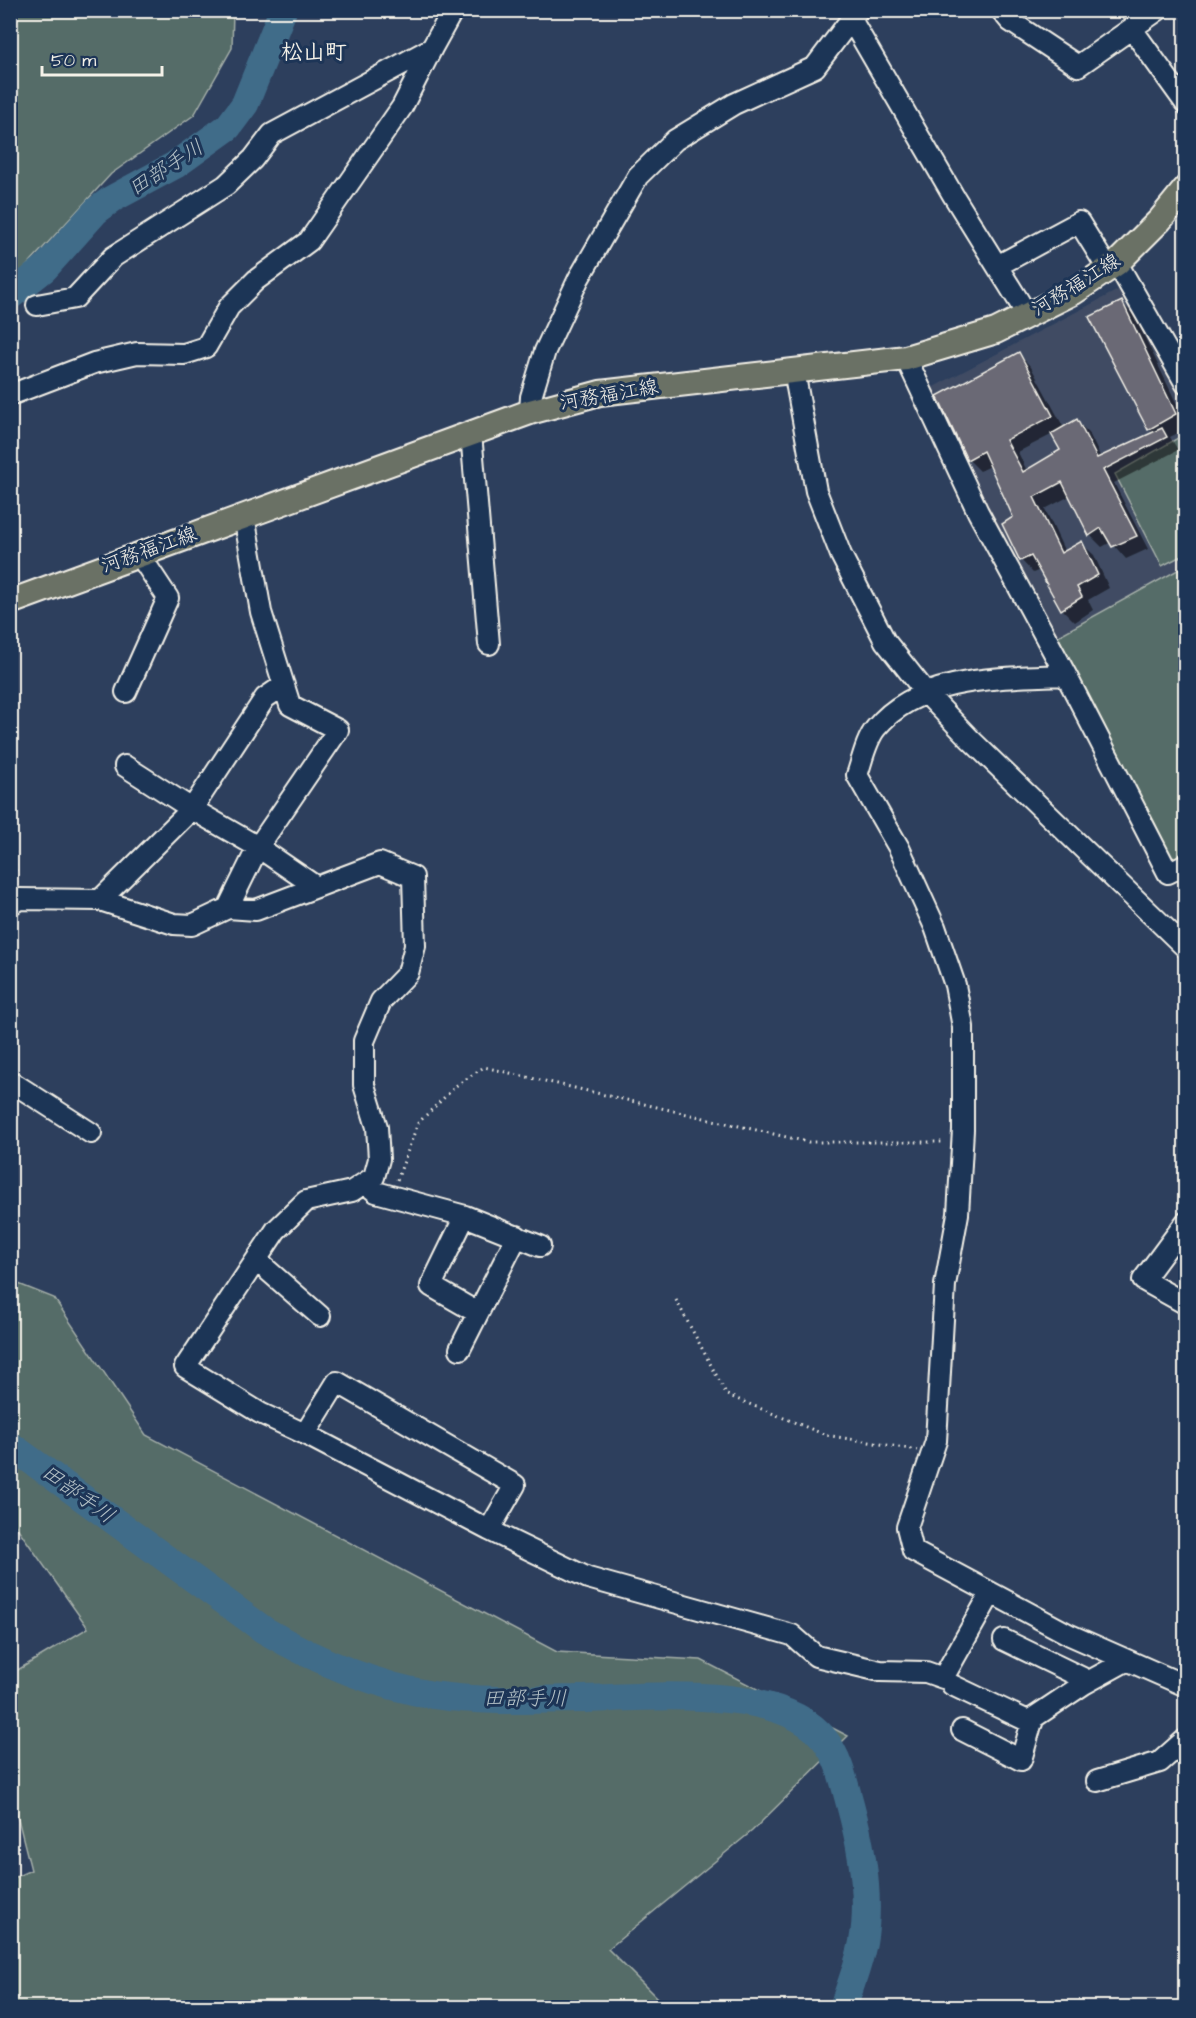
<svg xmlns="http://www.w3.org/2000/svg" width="1196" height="2018" viewBox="0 0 1196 2018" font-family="'Architects Daughter','Klee One',sans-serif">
  <rect width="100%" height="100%" fill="#2d3f5d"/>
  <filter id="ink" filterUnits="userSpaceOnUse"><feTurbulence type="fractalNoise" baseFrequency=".0167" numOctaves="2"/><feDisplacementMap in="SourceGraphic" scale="12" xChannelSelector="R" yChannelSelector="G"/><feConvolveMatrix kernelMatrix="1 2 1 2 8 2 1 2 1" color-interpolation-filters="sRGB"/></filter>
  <g filter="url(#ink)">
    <path fill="#404c64" d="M1120 289 1135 302 1185 397V858L1173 864 924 392Z"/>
    <path fill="#556c68" stroke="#a4aea8" stroke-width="1.5" d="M11 10 233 11 232 48 194 115 111 174 21 272 11 277Z
      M1185 434V554L1162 566 1115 474Z
      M1185 566V853L1175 859 1167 856 1058 636Z
      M11 1281 54 1298 146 1435 557 1652 701 1660 848 1736 752 1831 608 1949 666 2007H11V1879L31 1870 11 1791V1674L88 1628 11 1519Z"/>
    <path fill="#0007" fill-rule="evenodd" d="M1121 302 1134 315 1186 423V429L1170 437 1178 450 1114 483 1148 549 1126 559 1111 542 1102 547 1090 535 1070 496 1045 509 1065 552 1081 543 1094 555 1109 588 1088 600 1093 610 1075 622 1063 610 1040 570 1033 573 1021 560 1015 518 991 466 980 471 968 459 1019 354 1031 367 1064 428 1076 421 1089 433 1101 458 1153 433 1149 429ZM1053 434 1062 451 1027 471 1018 452Z"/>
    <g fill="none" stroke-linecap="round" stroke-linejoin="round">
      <path stroke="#416c89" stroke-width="28" d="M10 296 45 268 96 211 112 199 175 165 228 127 245 104 283 10
        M10 1445 264 1630C317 1661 372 1685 433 1695 480 1702 530 1700 578 1699 642 1698 782 1682 825 1740 839 1758 844 1782 850 1804 862 1848 871 1897 863 1942 859 1964 850 1986 843 2008"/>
    </g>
    <path fill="#6b6975" stroke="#f4f1e8" stroke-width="1.5" d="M1122 301 1176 414 1148 430 1089 317Z
      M1019 352 1053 416 1006 440 1023 472 1060 450 1051 434 1077 419 1097 458 1162 428 1167 437 1103 470 1137 536 1112 547 1101 528 1089 536 1062 482 1034 497 1061 553 1082 541 1098 575 1077 587 1082 597 1061 610 1031 556 1020 561 1002 524 1013 517 983 451 967 460 937 396Z"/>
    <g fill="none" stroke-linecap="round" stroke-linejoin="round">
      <g stroke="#f4f1e8" stroke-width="24">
        <path id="minor" d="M1001 10 1010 21 1078 66 1158 10
          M852 21 953 195 1028 316
          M1132 29 1186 104
          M1117 263 1186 384
          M997 266 1079 222 1108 269
          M37 305 75 298 113 257 226 185 253 159 272 134 432 48 453 10
          M906 358 978 512 1066 675 1168 873 1186 864
          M794 371 816 491 841 555 885 641 927 694 970 739 1186 948
          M10 395 94 363 137 353 184 354 206 347 229 307 256 280 309 241 402 107 432 48
          M530 412 531 397 545 351 579 278 638 176 675 140 734 104 815 67 858 10
          M471 433 489 644
          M1066 675C1004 678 919 675 876 728 866 740 862 761 857 775L899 848 935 927 955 985 963 1027V1130L958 1214 945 1285 936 1441 907 1527 913 1551 1070 1635 1186 1686
          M126 692 168 598 139 554
          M125 766 192 809 265 698 284 685
          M100 900 192 809 258 847 338 730 290 705 261 612 244 516
          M10 905 19 899 100 900 174 924 192 925 228 908 256 910 380 863 413 877 415 946 408 973 381 1001 364 1041V1085L377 1127 379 1159 374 1177 352 1191 306 1201 276 1230 185 1367 260 1413 305 1434 489 1530 588 1578 792 1635 816 1656 880 1671 926 1672 943 1678 991 1593
          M228 908 258 847 315 886
          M10 1081 91 1133
          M365 1183 376 1192 465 1216 540 1246
          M465 1216 431 1286 478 1313
          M1186 1222 1143 1280 1186 1304
          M256 1260 320 1316
          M460 1349 517 1236
          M305 1434 337 1382 515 1485 489 1530
          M1004 1640 1089 1681
          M952 1685 1032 1723
          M962 1730 1021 1760 1033 1718 1084 1684 1126 1661
          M1097 1781 1160 1762 1186 1739"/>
      </g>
      <g stroke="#f4f1e8" stroke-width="28">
        <path id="major" d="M10 602 530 412 600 393 906 358 996 331 1074 292 1117 263 1160 220 1186 188"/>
      </g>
      <path stroke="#f4f1e8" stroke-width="3" stroke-dasharray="1.5 4.5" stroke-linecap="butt" d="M10 816 17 882
        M397 1180 418 1123 457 1085 484 1067 808 1142H944
        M676 1300 727 1395 826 1435 917 1450"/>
      <use href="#minor" stroke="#1d3557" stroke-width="20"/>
      <use href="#major" stroke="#6b7165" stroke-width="24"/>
    </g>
  </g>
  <g text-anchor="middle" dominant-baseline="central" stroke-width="6" stroke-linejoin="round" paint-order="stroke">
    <g font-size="20" fill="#f4f1e8" stroke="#1d3557">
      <text transform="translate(1076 285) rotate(-32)">河務福江線</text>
      <text transform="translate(609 395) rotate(-10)">河務福江線</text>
      <text transform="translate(149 550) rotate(-20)">河務福江線</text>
    </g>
    <g font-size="21" font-style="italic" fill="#b5c2c7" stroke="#1d3557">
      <text transform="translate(166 168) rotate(-33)">田部手川</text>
      <text transform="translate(78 1494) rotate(36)">田部手川</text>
      <text x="525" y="1698">田部手川</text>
    </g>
    <g font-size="22" font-weight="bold" fill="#f4f1e8" stroke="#1d3557">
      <text x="314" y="52">松山町</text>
    </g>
  </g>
  <rect width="1196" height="2018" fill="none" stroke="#1d3557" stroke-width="36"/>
  <rect x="18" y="18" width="1160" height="1982" fill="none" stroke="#f4f1e8" stroke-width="2" filter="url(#ink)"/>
  <path d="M42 66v9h120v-9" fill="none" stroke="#f4f1e8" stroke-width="3"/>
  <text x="51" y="66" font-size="18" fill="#f4f1e8" stroke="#1d3557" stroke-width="4.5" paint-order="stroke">50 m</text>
</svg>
